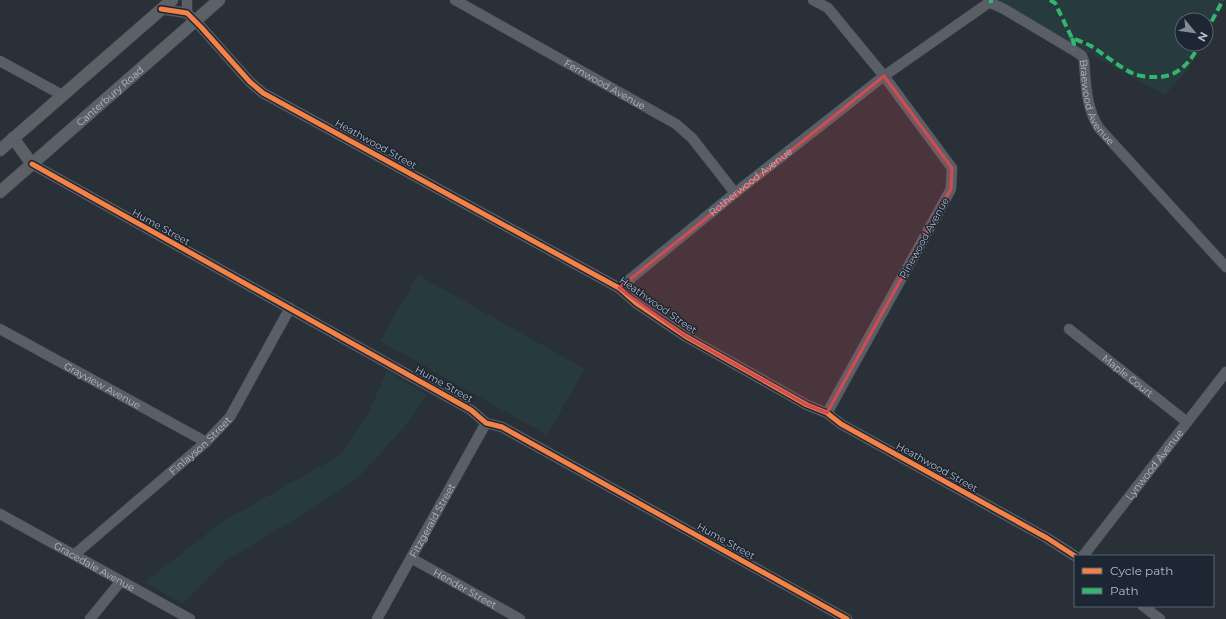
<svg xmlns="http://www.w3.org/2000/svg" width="1226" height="619" viewBox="0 0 1226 619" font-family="Montserrat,sans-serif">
  <rect width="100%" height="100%" fill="#2a3038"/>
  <path fill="#273a3e" d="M992 0H1225L1206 36V20H1182V44H1202L1188 70 1165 95Z
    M418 275 585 369 547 435 380 341Z
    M387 371 427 395 405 426 357 479 308 511 224 562 183 604 145 582 222 522 342 454 368 414Z"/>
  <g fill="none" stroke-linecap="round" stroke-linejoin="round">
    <g stroke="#484c53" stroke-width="11">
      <g id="minor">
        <path id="s1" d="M455 0 676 124 692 138 735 193"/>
        <path d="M813 0 828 8 884 76 952 168 951 189 827 413"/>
        <path d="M161 9 187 13 201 27 250 82 263 93 619 288 636 303 685 336 807 405 827 413 841 424 1047 538 1075 556"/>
        <path d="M187 13V0"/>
        <path d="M0 61 62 95"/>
        <path d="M32 164 471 410 486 423 502 427 847 619"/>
        <path id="s2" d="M619 288 735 193 884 76 987 4 991 3 1004 9 1078 53 1082 56 1084 61C1086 84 1086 108 1099 128L1226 267"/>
        <path id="s3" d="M0 329 206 442"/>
        <path id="s4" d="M1069 329 1187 422"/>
        <path id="s5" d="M0 514 190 619"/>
        <path id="s6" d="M74 555 206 442 230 417 290 308"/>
        <path id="s7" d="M1083 556 1226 372"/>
        <path id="s8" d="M411 558 520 619"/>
        <path d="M1143 606 1160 619"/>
        <path d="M90 619 121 581"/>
        <path id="s9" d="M377 619 486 423"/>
      </g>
    </g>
    <g stroke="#484c55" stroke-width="13">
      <g id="major">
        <path d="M13 138 32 164"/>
        <path d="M0 150 172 0"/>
        <path id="s10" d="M0 192 219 0"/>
      </g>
    </g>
    <use href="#minor" stroke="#5a5e66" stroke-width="10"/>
    <use href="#major" stroke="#5c6168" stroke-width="12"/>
    <path stroke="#33b770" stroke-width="4" stroke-dasharray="8 4" stroke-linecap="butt" d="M1050 0 1055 3 1072 38C1078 40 1085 43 1091 46 1105 55 1118 66 1132 73 1138 76 1147 77 1153 77 1178 78 1189 64 1200 44
      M991 3V0
      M1206 32 1223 0
      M1072 38 1074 44 1073 50"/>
    <g stroke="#1d2633" stroke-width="8">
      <path id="cycleway" d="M161 9 187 13 201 27 250 82 263 93 619 288 636 303 685 336 807 405 827 413 841 424 1047 538 1075 556
        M32 164 471 410 486 423 502 427 847 619"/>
    </g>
    <use href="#cycleway" stroke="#f48246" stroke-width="5"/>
  </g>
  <path fill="#ce4d50" fill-opacity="0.2" stroke="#ce4d50" stroke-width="3" stroke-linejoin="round" d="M884 76 952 168 951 189 827 413 807 405 685 336 619 288Z"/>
  <g text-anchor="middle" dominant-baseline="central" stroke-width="3" stroke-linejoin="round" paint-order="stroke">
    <g font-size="10" fill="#b4bcc9" stroke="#1d2633">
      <text stroke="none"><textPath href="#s1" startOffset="172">Fernwood Avenue</textPath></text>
      <text stroke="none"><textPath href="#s10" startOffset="146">Canterbury Road</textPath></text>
      <text stroke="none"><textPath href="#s2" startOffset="624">Braewood Avenue</textPath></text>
      <text transform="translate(376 144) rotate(29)">Heathwood Street</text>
      <text stroke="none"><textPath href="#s2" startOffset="169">Rotherwood Avenue</textPath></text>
      <text transform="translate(161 227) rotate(29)">Hume Street</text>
      <text transform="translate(924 238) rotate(-61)">Pinewood Avenue</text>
      <text transform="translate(658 305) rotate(35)">Heathwood Street</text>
      <text stroke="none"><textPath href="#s4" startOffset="75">Maple Court</textPath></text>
      <text transform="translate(444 384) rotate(29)">Hume Street</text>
      <text stroke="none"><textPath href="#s3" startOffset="117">Grayview Avenue</textPath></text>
      <text stroke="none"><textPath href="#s6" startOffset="167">Finlayson Street</textPath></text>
      <text stroke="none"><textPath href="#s7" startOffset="116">Lynwood Avenue</textPath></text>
      <text transform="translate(937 467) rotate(29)">Heathwood Street</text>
      <text stroke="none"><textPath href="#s9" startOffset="113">Fitzgerald Street</textPath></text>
      <text transform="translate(726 541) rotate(29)">Hume Street</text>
      <text stroke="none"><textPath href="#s5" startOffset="108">Gracedale Avenue</textPath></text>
      <text stroke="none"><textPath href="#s8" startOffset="62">Hender Street</textPath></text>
    </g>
  </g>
  <rect x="1074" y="555" width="140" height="52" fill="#1d2633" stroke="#59626f"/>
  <rect x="1082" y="568" width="20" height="6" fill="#f48246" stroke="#59626f"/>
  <text x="1110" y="575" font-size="12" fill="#b4bcc9">Cycle path</text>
  <rect x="1082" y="588" width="20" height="6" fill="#33b770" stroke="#59626f"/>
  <text x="1110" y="595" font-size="12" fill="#b4bcc9">Path</text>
  <g transform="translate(1194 32) rotate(119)"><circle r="19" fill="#1d2633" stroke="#59626f"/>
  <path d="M0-3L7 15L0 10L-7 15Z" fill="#848b96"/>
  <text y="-6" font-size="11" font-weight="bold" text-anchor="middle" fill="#b4bcc9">N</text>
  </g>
</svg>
